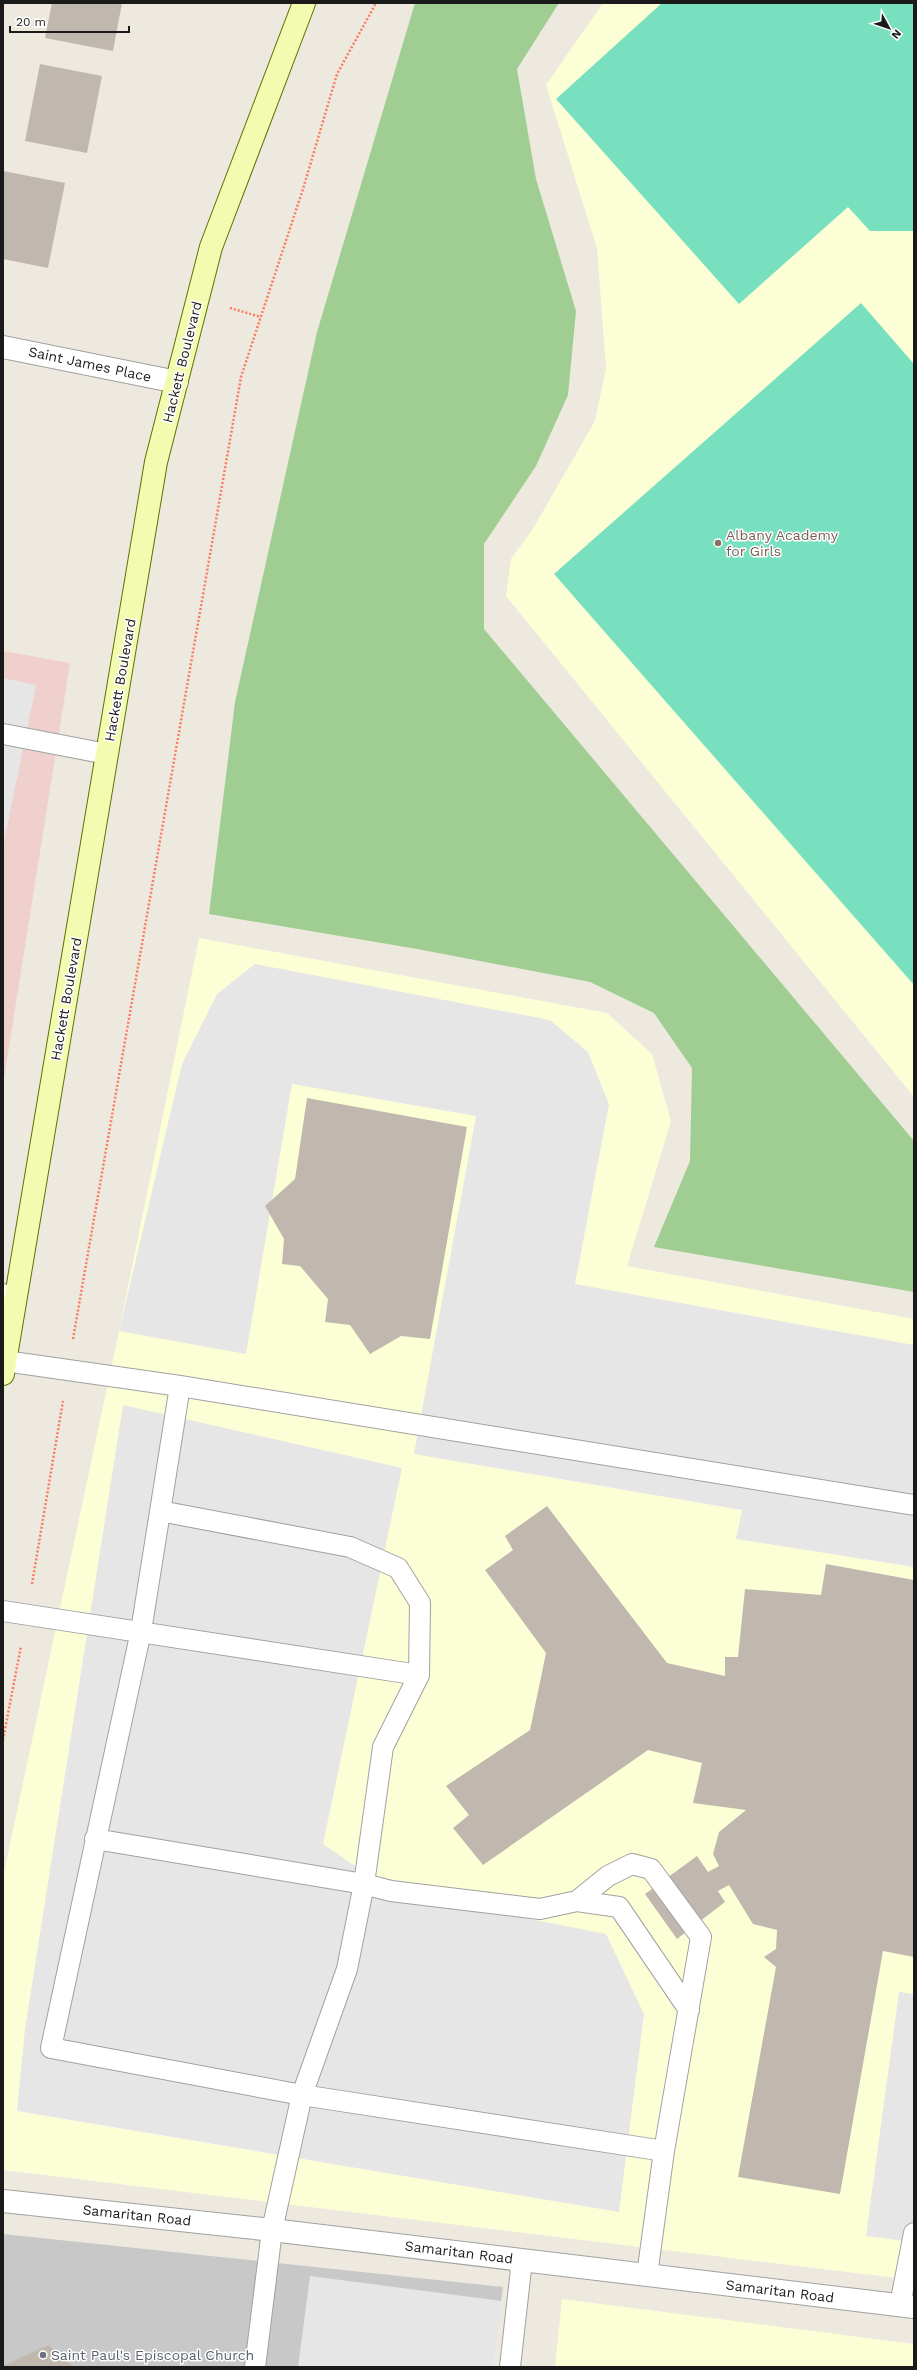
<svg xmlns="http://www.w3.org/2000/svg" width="917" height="2370" viewBox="0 0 917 2370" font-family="'Work Sans',sans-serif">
  <rect width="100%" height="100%" fill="#ede9df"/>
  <path fill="#efd0cd" d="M3 651 70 663 3 1085Z"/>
  <path fill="#fcffd6" d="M603 3H914V1097L506 596 511 559 534 527 595 421 606 368 597 248 546 85Z
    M199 938 607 1013 652 1054 671 1121 627 1266 914 1319V2280L3 2170V1877L119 1331Z
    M562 2299 914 2344V2367H555Z"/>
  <path fill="#c8c8c8" d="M3 2234 503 2287 492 2367H3Z"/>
  <path fill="#a0ce92" d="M415 3H559L517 69 536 179 576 311 568 395 536 466 484 544V629L914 1141V1292L654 1247 690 1161 692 1068 654 1013 590 982 417 949 209 914 235 702 317 332Z"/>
  <path fill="#79e0bf" d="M662 3H914V231H870L848 207 739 304 556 99Z
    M861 303 914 364V985L554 574Z"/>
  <path fill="#e6e6e6" d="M3 678 36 685 3 847Z
    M255 964 550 1020 588 1052 609 1104 575 1284 914 1345V1567L736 1539 742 1510 414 1454 476 1116 292 1084 246 1354 119 1331 182 1064 217 994Z
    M123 1405 402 1468 323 1844 391 1891 606 1934 644 2014 619 2212 17 2111 25 2029Z
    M899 1992 914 1994V2242L866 2236Z
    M310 2276 502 2301 493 2367H298Z"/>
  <path fill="#c0b8af" d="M52 3H122L113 51 45 38Z
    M40 64 102 76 87 153 25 141Z
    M3 171 65 183 48 268 3 259Z
    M307 1098 467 1127 430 1339 401 1336 370 1354 350 1325 325 1322 328 1299 300 1266 282 1264 284 1239 265 1206 295 1179Z
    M547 1506 667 1663 725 1676V1657H738L745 1589 821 1595 826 1564 914 1580V1957L883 1951 840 2194 738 2177 776 1967 764 1957 776 1949 777 1930 753 1924 729 1885 718 1891 725 1902 677 1939 645 1894 697 1856 708 1872 719 1866 713 1854 719 1832 746 1810 693 1803 702 1763 648 1750 483 1865 453 1828 469 1815 446 1786 530 1730 546 1653 485 1570 513 1550 505 1536Z
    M48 2345 74 2367H3V2366Z"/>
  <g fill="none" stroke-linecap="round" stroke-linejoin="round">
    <g stroke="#a1a1a1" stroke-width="22">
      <path id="lane" d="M3 734 107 754
        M3 1294 14 1306
        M5 1361 180 1386 914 1505
        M180 1386 141 1631 51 2048 302 2095 664 2151 647 2275
        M160 1511 350 1547 398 1568 420 1603 419 1675 383 1747 364 1884 347 1969 302 2095 272 2230 255 2367
        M3 1611 419 1675
        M95 1839 364 1884 391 1891 540 1909 577 1901 608 1876 632 1864 651 1869 701 1937 664 2151
        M577 1901 619 1907 689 2010
        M900 2305 914 2233
        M510 2367 522 2260"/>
    </g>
    <g stroke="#a1a1a1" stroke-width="24">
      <path id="street" d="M3 347 177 382
        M3 2201 272 2230 914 2307"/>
    </g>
    <g stroke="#5e7201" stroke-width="24">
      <path id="secondary" d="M3 1374 156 462 211 247 304 3"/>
    </g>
    <path stroke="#fe7a5f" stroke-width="2.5" stroke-dasharray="2 2" stroke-linecap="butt" d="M230 308 261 317
      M73 1339 241 377 303 189 337 74 376 3
      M32 1584 63 1401
      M3 1740 21 1646"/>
    <use href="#lane" stroke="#fff" stroke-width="20"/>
    <use href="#street" stroke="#fff" stroke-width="22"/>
    <use href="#secondary" stroke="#f2fbaf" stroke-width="22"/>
  </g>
  <circle fill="#8d6e63" stroke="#fff" stroke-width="1.5" cx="718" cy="543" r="4"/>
  <circle fill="#6b7280" stroke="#fff" stroke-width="1.5" cx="43" cy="2355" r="4"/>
  <g text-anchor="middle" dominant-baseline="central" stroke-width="3" stroke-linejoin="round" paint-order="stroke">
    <g font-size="14" fill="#1a1a1a" stroke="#fff">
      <text transform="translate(182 362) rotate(-76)">Hackett Boulevard</text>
      <text transform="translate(90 364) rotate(12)">Saint James Place</text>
      <text transform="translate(120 680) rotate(-80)">Hackett Boulevard</text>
      <text transform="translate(66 999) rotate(-80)">Hackett Boulevard</text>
      <text transform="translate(137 2215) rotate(6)">Samaritan Road</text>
      <text transform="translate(459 2252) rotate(7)">Samaritan Road</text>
      <text transform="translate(780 2291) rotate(7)">Samaritan Road</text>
    </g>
    <g font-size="14" fill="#785e54" stroke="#fff" text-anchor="start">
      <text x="726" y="535">Albany Academy<tspan x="726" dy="16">for Girls</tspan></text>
    </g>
    <g font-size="14" fill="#5b616d" stroke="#fff" text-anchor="start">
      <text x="51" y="2355">Saint Paul's Episcopal Church</text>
    </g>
  </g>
  <rect width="917" height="2370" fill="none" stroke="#1a1a1a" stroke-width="8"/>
  <g transform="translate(889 28) rotate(130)" stroke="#ffffff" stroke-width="3" paint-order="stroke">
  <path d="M0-3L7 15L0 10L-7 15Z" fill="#1a1a1a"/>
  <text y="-6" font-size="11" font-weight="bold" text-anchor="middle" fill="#1a1a1a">N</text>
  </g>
  <path d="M10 26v6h119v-6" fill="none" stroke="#1a1a1a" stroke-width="2"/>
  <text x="16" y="26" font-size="12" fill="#1a1a1a" stroke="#ffffff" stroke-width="3" paint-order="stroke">20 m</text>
</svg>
